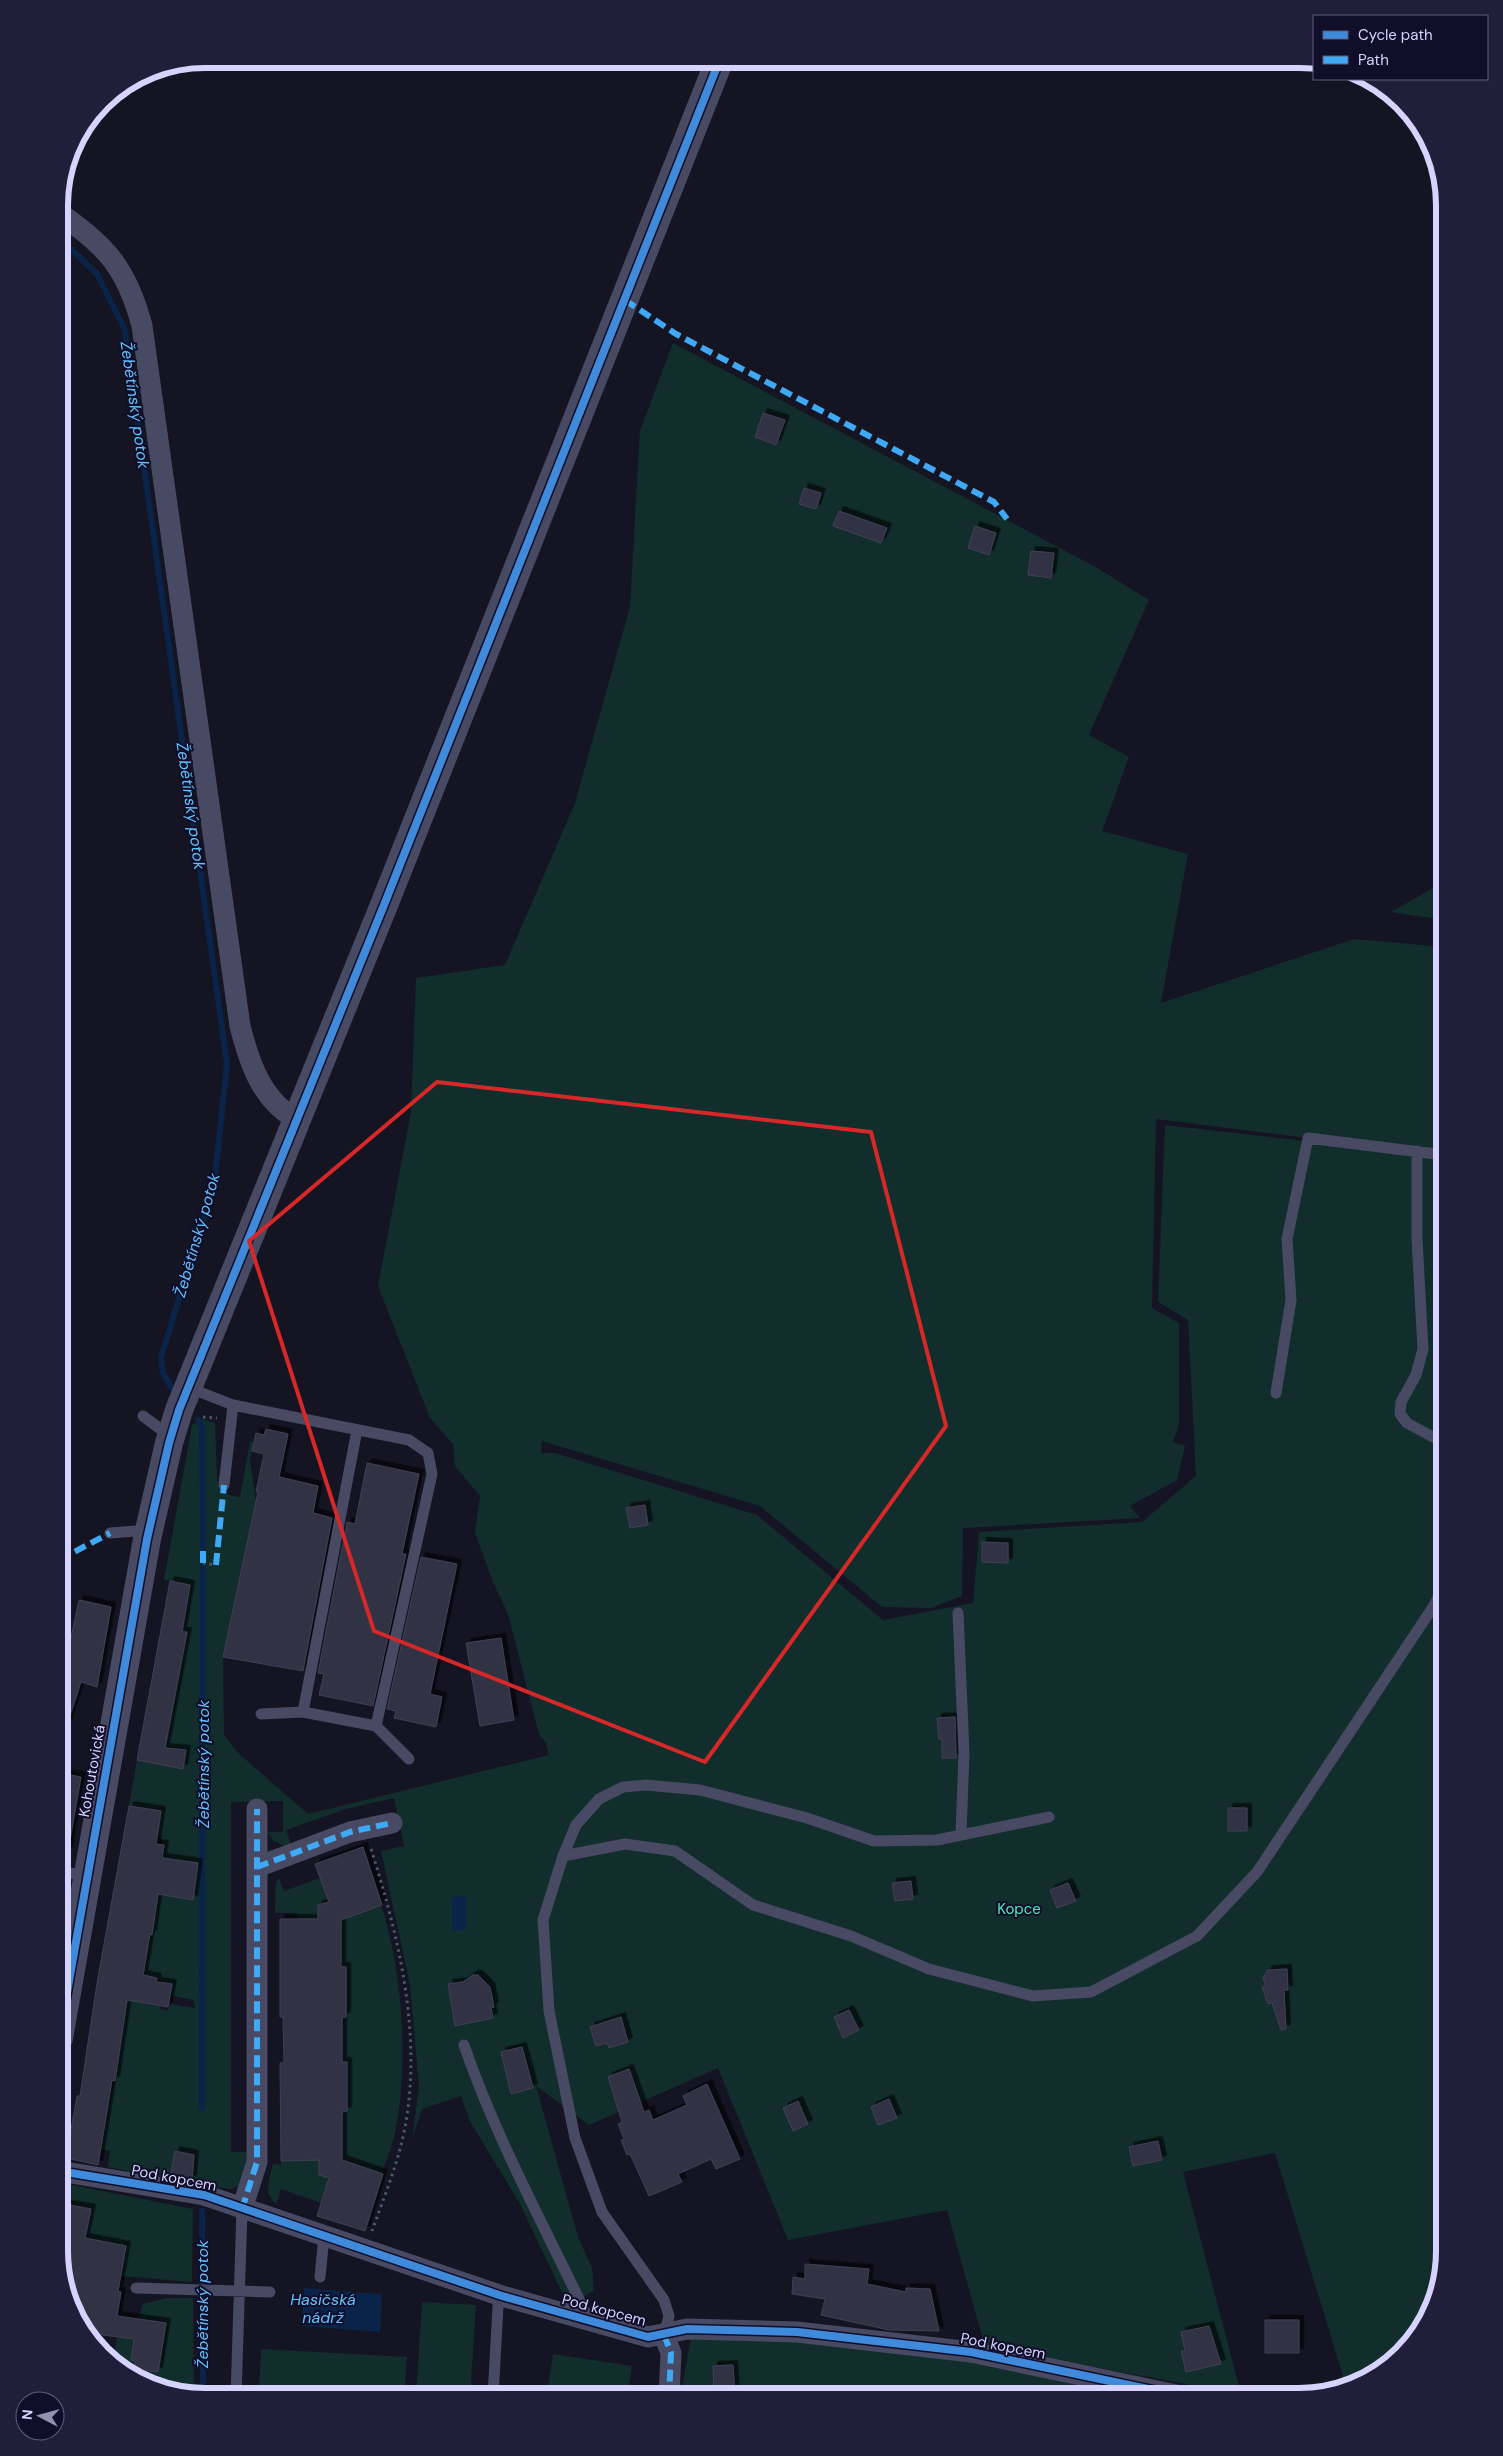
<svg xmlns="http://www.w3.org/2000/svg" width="1503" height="2456" viewBox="0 0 1503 2456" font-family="'DM Sans',sans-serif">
  <defs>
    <filter id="shadow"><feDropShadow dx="4.5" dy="-4.5" stdDeviation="0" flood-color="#0009"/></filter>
  </defs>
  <rect width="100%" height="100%" fill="#151422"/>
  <path fill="#112e2c" d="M673 343 1094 566 1149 600 1089 735 1129 757 1102 831 1188 854 1161 1003 1354 939 1444 947V1155L1156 1119 1152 1308 1179 1323V1424L1173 1442 1185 1446 1177 1480 1130 1506 1140 1518 963 1528 962 1596 931 1608 882 1607 760 1506 542 1441 541 1453H555L757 1515 883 1620 973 1603 979 1532 1142 1522 1196 1476 1188 1320 1158 1302 1165 1125 1444 1157V2252L1420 2332 1363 2382 1346 2386 1275 2153 1183 2172 1241 2394 985 2347 947 2210 788 2240 718 2068 589 2125 536 2086 578 2237 592 2268 594 2291 568 2305 520 2204 470 2121 461 2096 422 2109 412 2139 419 2087 410 1985 381 1851 404 1846 394 1798 346 1809 286 1830 291 1844 285 1846 273 1841 268 1832H283V1801L231 1802V2152H248L241 2184 231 2189 192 2184 193 2155 175 2152 169 2179 108 2167 110 2151 100 2149 109 2101 115 2081 127 2000 160 2006V2009L168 2010 170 2004 195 2008 193 2000 170 1995 171 1984 156 1982V1978L143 1975 154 1926 149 1901 151 1893 193 1900 198 1863 162 1858 164 1845 158 1830 161 1811 129 1806 137 1760 182 1769 186 1751 165 1748 187 1633 182 1632 190 1585 164 1580 192 1425 202 1419 215 1423 217 1480C221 1493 228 1496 240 1497L250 1441 254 1442 250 1459 256 1501 223 1657 224 1735 237 1752 308 1814 549 1755 546 1743 539 1734 508 1614 493 1582 475 1533 480 1496 455 1466 453 1444 430 1418 378 1286 411 1112 416 978 505 965 575 803 617 653 630 607 640 431Z
    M1444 874V920L1391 912 1430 890Z
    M279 1878 284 1891 320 1878 329 1902 318 1906V1921L298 1919 297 1913H275L276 1883Z
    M381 1905C403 1970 409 2067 395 2133 392 2147 386 2160 382 2173L342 2160V2112L347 2110 342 2062V2017L346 2016V1968L341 1967V1920Z
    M306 2159H319L329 2178 321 2203 281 2189 276 2204C263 2193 269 2179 273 2164L281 2165V2161Z
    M62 2183 193 2209 192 2282 121 2276 126 2246 85 2238 91 2209 59 2203Z
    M167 2298H193L194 2397 124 2373 114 2361 117 2336 134 2339 131 2360 135 2361V2369L158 2372 166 2324 138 2319 143 2304Z
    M422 2302 476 2305 470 2397 416 2396Z
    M691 2339 796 2342 981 2360 1077 2379 1089 2397H680Z
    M261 2349 407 2357 404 2397H337L259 2393Z
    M553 2354 632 2366 627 2397H547Z"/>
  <path fill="#092448" d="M466 1896V1930H452V1897Z
    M304 2288 382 2294 380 2332 302 2326Z"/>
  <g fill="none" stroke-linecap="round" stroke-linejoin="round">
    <path stroke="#092448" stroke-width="6" d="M59 238 97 274 125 330 227 1064 214 1186 161 1357 163 1373 172 1388
      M198 1420 202 1426 203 1523 202 2108
      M202 2211 203 2397"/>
  </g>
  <path fill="#333144" stroke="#413f56" filter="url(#shadow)" d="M763 413 785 420 776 445 755 437Z
    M804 488 821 493 816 509 799 504Z
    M839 511 887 528 881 543 833 526Z
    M975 526 996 533 989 555 968 548Z
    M1031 551 1054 553 1051 578 1028 575Z
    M266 1429 288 1434 279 1477 318 1486 313 1513 332 1518 303 1671 223 1657 258 1492H256L264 1454 252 1451 256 1433 264 1435Z
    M367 1463 419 1474 402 1554H406L373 1706 319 1695 324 1674 318 1673 347 1522 355 1524Z
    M645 1505 648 1525 630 1528 626 1508Z
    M982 1542 1008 1543V1563L982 1562Z
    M421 1557 457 1564 430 1694 442 1697 436 1727 394 1718 396 1711 387 1709Z
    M170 1581 190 1585 182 1632H187L165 1748 186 1750 183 1769 137 1760Z
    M79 1600 111 1607 97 1687 81 1682 62 1740H59V1649L68 1652Z
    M501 1638 514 1720 480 1726 466 1643Z
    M955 1717 956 1758H942V1739H939L937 1718Z
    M59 1773 81 1777 68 1851H59Z
    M129 1806 161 1811 156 1844 164 1845 162 1858 198 1863 193 1900 158 1894 152 1935 150 1934 143 1975 157 1978 156 1982 172 1984 168 2007 127 2000 115 2081 112 2080 98 2165 66 2158 77 2096H80L97 1983Z
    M1228 1808H1247V1831H1228Z
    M363 1847 382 1905 341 1920V1967H346V2017H342V2062H347V2111L342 2112V2160L383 2174 365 2231 317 2216 329 2178 319 2175V2160L281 2161 280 2063H284L283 2017H280V1919H318V1905L329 1902 315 1864Z
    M911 1881 913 1899 895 1901 892 1883Z
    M1068 1883 1076 1901 1057 1908 1050 1890Z
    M1287 1969 1288 1990H1284L1286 2029 1281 2030 1272 2003 1268 2004 1262 1987 1266 1986 1263 1978 1268 1970Z
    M473 1975H478L490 1987 494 2007 491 2008 493 2018 455 2026 448 1984 463 1982Z
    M849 2010 859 2030 843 2038 834 2017Z
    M621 2017 628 2042 609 2048 607 2043 596 2046 590 2027Z
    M522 2047 533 2088 511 2094 501 2052Z
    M629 2069 644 2112 649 2110 653 2120 687 2105 683 2096 707 2084 740 2159 716 2169 711 2159 678 2174 682 2182 649 2196 630 2154 627 2155 621 2140 624 2139 618 2124 622 2122 608 2077Z
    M889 2099 897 2118 878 2125 871 2107Z
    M798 2101 808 2124 793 2131 783 2108Z
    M1158 2141 1162 2160 1133 2166 1129 2147Z
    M175 2151 194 2155 192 2180 170 2177Z
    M59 2203 91 2209 85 2238 126 2246 118 2291 121 2292 117 2316 166 2323 158 2372 135 2369V2361L131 2360 134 2339 88 2333 74 2316 59 2252Z
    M805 2264 869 2269 867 2284 906 2292V2288L930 2289 939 2331 889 2330 821 2315 825 2299 792 2294 793 2277 805 2279Z
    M1265 2320H1299V2353H1265Z
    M1209 2326 1221 2364 1186 2372 1181 2351H1185L1181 2332Z
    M733 2365 735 2397H714L713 2366Z"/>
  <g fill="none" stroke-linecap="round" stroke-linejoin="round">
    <path stroke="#485b69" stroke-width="3" stroke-dasharray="2.5 4" stroke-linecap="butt" d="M203 1417 217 1418
      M203 1563 216 1565
      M371 1849C400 1940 424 2042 403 2137 396 2168 383 2200 372 2231
      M59 2116 68 2060"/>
    <path stroke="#484963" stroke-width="11" d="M1417 1151V1239L1423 1349 1416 1375 1401 1402 1400 1414 1407 1423 1444 1443
      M187 1387 233 1405 409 1440 428 1453 432 1474 376 1726
      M1276 1393 1291 1300 1287 1239 1308 1138 1444 1155
      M143 1416 171 1437
      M224 1485 233 1405
      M110 1533 149 1530
      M958 1613 964 1753 961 1835
      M303 1712 357 1430
      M261 1714 303 1712 376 1726 409 1759
      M563 1856 576 1825 599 1799 623 1787 646 1785 700 1790 807 1818 874 1841 937 1840 1049 1817
      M59 1871 87 1876
      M464 2045C497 2141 546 2229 589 2320
      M320 2277 324 2236
      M136 2288 270 2292
      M664 2335 669 2316 664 2300 602 2212 575 2138 549 2011 543 1920 563 1856 625 1844 675 1851 753 1905 851 1936 929 1969 1033 1996 1091 1992 1197 1936 1257 1872 1433 1607 1444 1587
      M236 2397 242 2209
      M493 2397 498 2306 502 2296"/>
    <path stroke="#484963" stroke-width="21" d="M59 213C107 246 127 269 142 326L240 1026C249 1062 262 1102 298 1120
      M257 1867 350 1832 392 1823
      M59 2171 204 2195 502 2296 648 2337 687 2329 797 2332 971 2352 1186 2397
      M242 2209 257 2162V1809
      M664 2335 671 2353 669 2397"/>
    <path stroke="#484963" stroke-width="28" d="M59 2038 147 1539 169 1443 179 1410 384 905 720 59"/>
    <path stroke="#3fa9f5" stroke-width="6" stroke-dasharray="12 6" stroke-linecap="butt" d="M625 300 676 334 994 502 1007 519
      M59 1560 110 1533
      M203 1563V1545
      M216 1565 224 1485
      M257 1867 350 1832 392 1823
      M242 2209 257 2162V1809
      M664 2335 671 2353 669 2397"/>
    <g stroke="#100e28" stroke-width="11">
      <path id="cycleway" d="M59 2038 147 1539 169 1443 179 1410 384 905 720 59
        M59 2171 204 2195 502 2296 648 2337 687 2329 797 2332 971 2352 1186 2397"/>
    </g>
    <use href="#cycleway" stroke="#408adc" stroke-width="8"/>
  </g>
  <path fill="none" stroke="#d62828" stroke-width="4" stroke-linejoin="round" d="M437 1082 871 1132 946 1426 705 1762 374 1631 249 1241Z"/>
  <g text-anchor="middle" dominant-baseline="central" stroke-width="4" stroke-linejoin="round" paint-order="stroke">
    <g font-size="15" fill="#d6d4ff" stroke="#100e28">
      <text transform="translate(92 1771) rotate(-80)">Kohoutovická</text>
      <text transform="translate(174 2178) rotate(11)">Pod kopcem</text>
      <text transform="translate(604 2310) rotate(15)">Pod kopcem</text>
      <text transform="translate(1003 2346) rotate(11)">Pod kopcem</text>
    </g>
    <g font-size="15" fill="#57e8ba" stroke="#100e28">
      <text x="1019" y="1909">Kopce</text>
    </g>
    <g font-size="16" font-style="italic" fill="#62c2ff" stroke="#100e28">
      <text transform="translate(135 405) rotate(82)">Žebětínský potok</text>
      <text transform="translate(191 806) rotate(82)">Žebětínský potok</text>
      <text transform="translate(197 1235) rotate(-74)">Žebětínský potok</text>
      <text transform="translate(203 1764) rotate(-90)">Žebětínský potok</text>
      <text x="323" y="2299">Hasičská<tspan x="323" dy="18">nádrž</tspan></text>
      <text transform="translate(202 2304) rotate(-90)">Žebětínský potok</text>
    </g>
  </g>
  <path d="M0 0H1503V2456H0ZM205 68H1299A137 137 0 0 1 1436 205V2251A137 137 0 0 1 1299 2388H205A137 137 0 0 1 68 2251V205A137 137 0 0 1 205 68Z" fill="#201e39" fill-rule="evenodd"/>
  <path fill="none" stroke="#d6d4ff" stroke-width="6" d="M205 68H1299A137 137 0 0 1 1436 205V2251A137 137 0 0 1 1299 2388H205A137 137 0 0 1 68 2251V205A137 137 0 0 1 205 68Z"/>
  <rect x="1313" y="15" width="175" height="65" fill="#100e28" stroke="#5f5d7e"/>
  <rect x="1323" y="31" width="25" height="8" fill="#408adc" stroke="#5f5d7e"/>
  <text x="1358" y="40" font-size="15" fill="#d6d4ff">Cycle path</text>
  <rect x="1323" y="56" width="25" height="8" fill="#3fa9f5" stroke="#5f5d7e"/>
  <text x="1358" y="65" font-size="15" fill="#d6d4ff">Path</text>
  <g transform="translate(40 2416) rotate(276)"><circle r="24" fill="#100e28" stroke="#5f5d7e"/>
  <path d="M0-4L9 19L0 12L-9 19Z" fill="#9291b2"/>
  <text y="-8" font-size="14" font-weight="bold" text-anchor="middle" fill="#d6d4ff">N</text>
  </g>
</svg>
